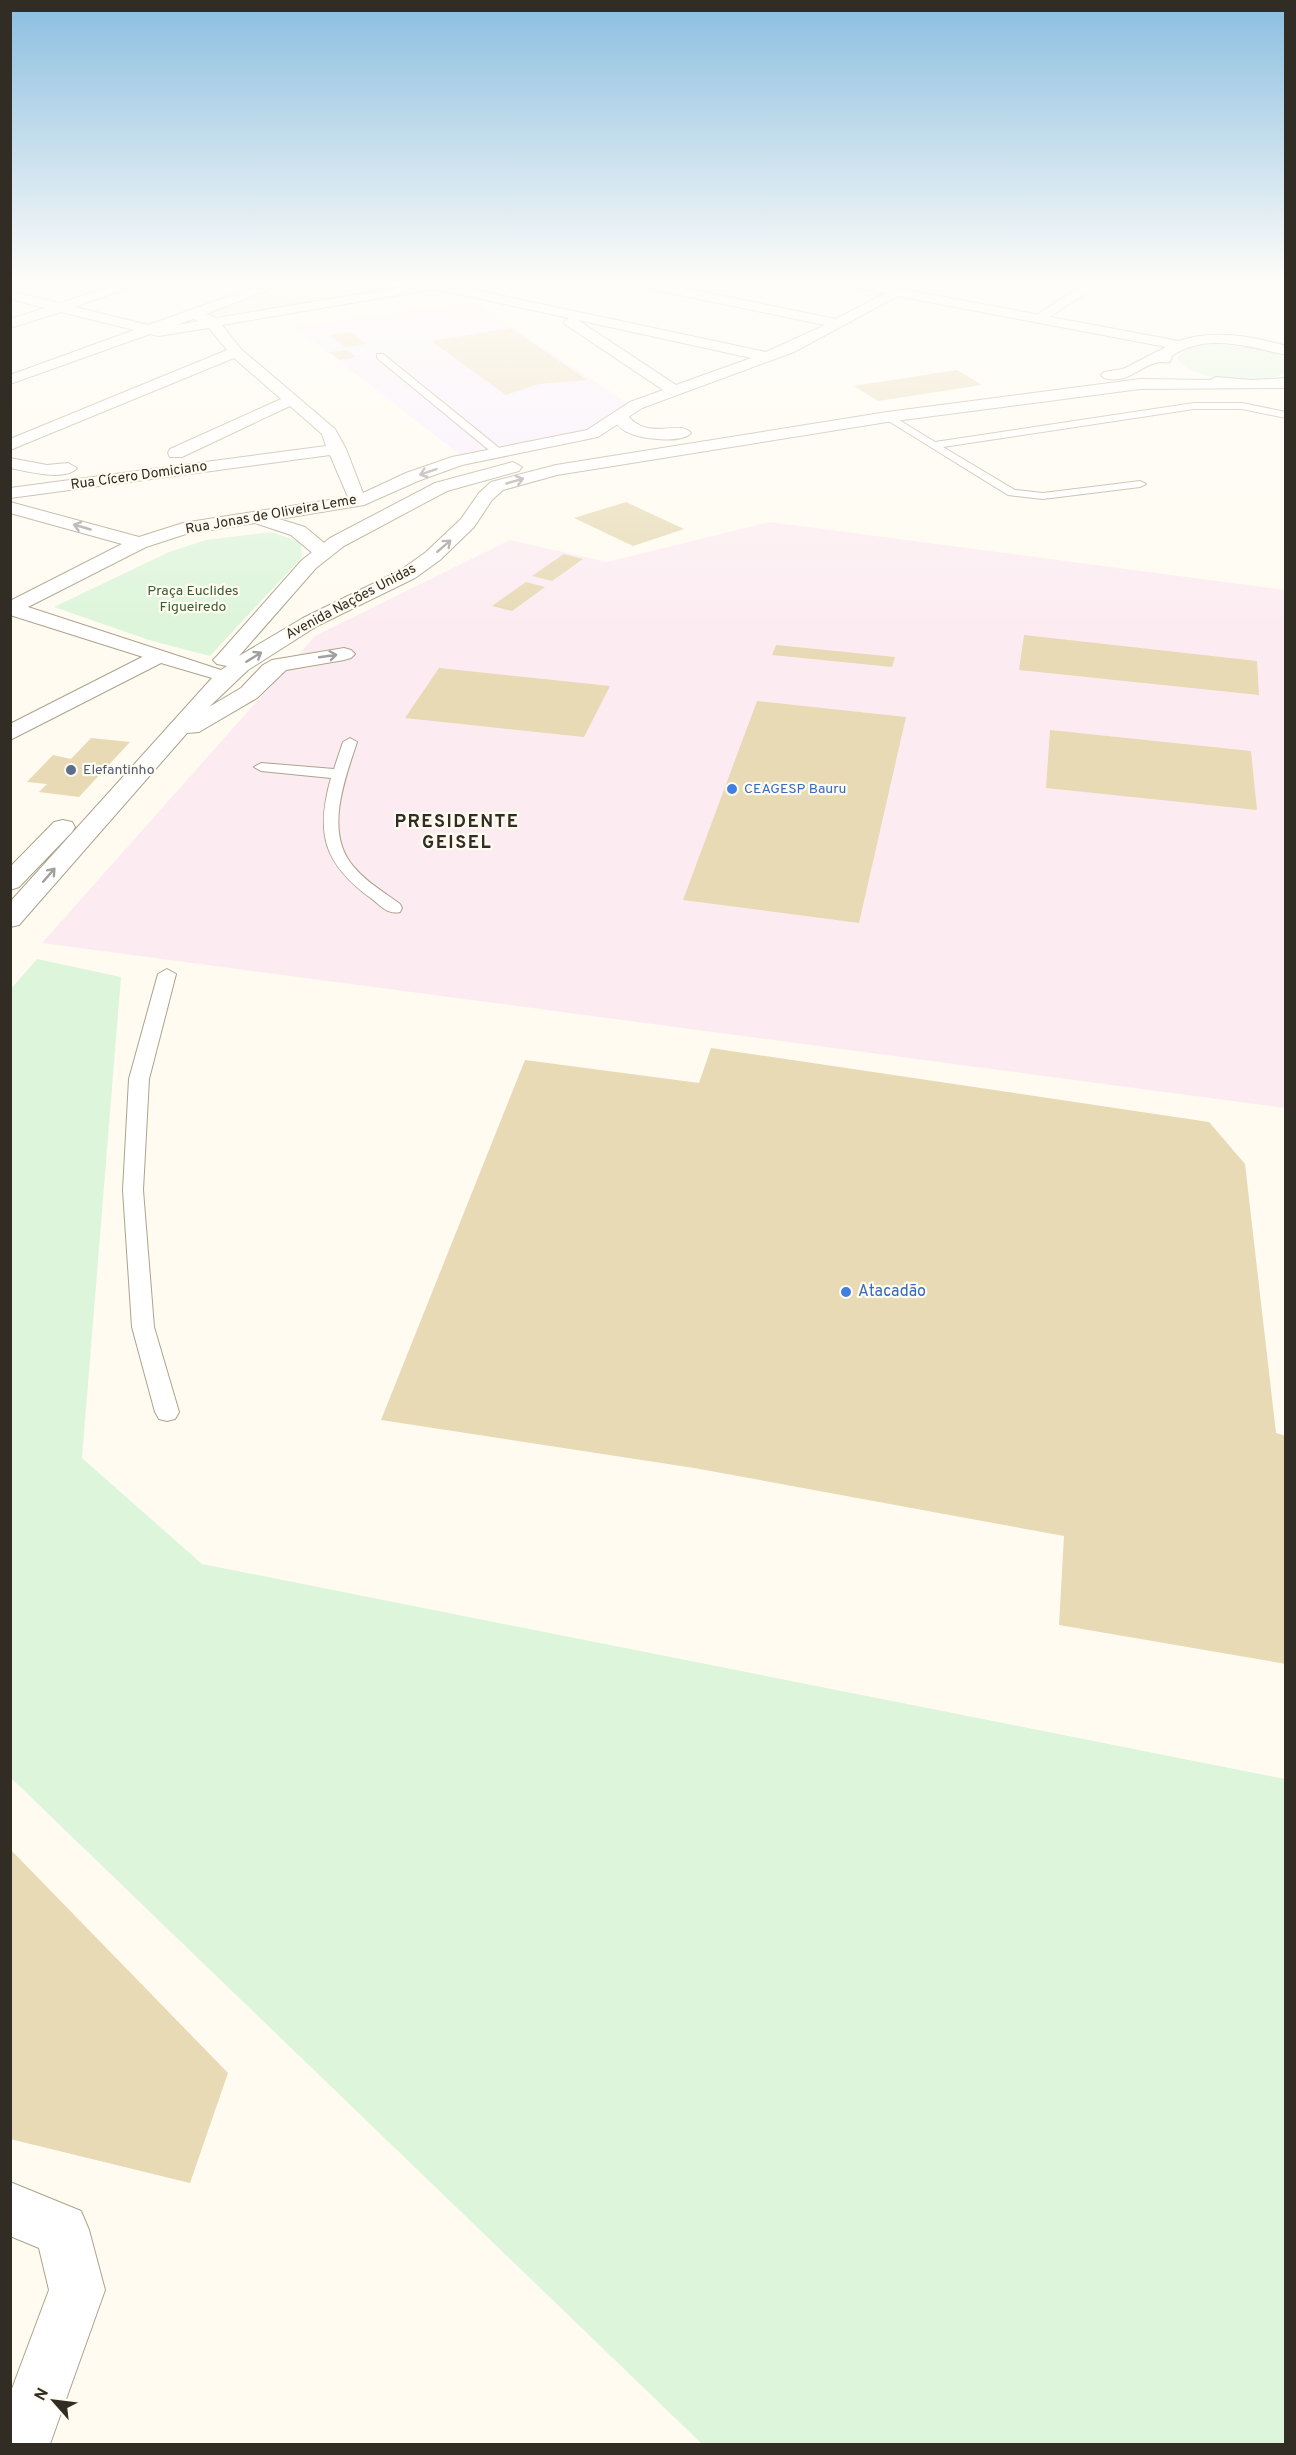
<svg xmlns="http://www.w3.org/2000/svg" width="1296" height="2455" viewBox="0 0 1296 2455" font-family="Overpass,sans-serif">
  <rect width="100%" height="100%" fill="#fffbf1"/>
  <path fill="#fcecf2" d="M770 522 1285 590V1108L42 943 315 636 510 540 607 562Z"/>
  <path fill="#f6edfe" d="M474 302 628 403 596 427 577 433 491 447 463 457 295 327Z"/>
  <path fill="#ddf5db" d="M284 285H370L383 291 211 316 208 311Z
    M1219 344 1256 348 1286 358 1285 374C1259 383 1194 384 1177 358 1184 344 1205 345 1219 344Z
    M271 532 301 542 302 557 210 656 152 641 54 607 169 552 206 540Z
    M37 959 121 977 82 1458 202 1564 1285 1779V2444H702L11 1778 10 990Z"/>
  <path fill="#e7dab5" d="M511 328 587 380 539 384 506 395 431 341Z
    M350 332 366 344 345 347 329 335Z
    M347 350 356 357 339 360 330 352Z
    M957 370 982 385 878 401 854 386Z
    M626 502 684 529 633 546 574 518Z
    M564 554 583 559 552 581 532 576Z
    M526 582 545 587 512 611 492 606Z
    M1024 635 1257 661 1259 695 1019 670Z
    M776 645 895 657 892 667 772 655Z
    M439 668 610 686 584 737 405 718Z
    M757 701 906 717 859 923 683 900Z
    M1050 730 1251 751 1257 810 1046 788Z
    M91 738 130 742 79 797 39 792 47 784 27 782 53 755 71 759Z
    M711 1048 1209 1122 1245 1164 1276 1433 1286 1436V1664L1059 1625 1064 1536 694 1468 381 1420 525 1060 699 1083Z
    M10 1849 228 2073 190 2183 10 2139Z"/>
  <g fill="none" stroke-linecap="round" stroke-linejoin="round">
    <g stroke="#aca38c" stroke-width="2">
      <path id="lane" d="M377 354H383L503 451V455H495L377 358Z
        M1194 403H1242L1286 412V418L1242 409H1194L943 447 1015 490 1043 493 1140 481 1146 484 1140 487 1043 499 1008 495 882 417 891 415 935 442Z
        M350 738 357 742C345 779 324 832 353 866 366 882 384 892 400 904L402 908 400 912C388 915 381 906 372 899 324 864 315 834 331 778L261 771 254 767 261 763 334 769 343 742Z
        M167 969 176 974 149 1079 143 1190 154 1327 179 1412 175 1419 167 1421 159 1419 155 1412 132 1327 123 1190 129 1079 158 974Z"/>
    </g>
    <g stroke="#aca38c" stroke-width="2">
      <path id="street" d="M116 285H136L75 307 148 325 261 285H280L206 314 216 318 413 285H452L766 352 825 325 650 289 643 285H669L836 319 893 289 898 288 905 292 794 352 642 408 598 437 462 465 418 481 364 505 279 519 305 527 330 548 332 552 330 556H316L291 535 255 523 186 534 146 547 28 607 166 652 170 656 166 660 159 662 10 615V601L122 544 10 513V502L139 537 183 523 348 497 330 455 10 498V488L326 446 322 434 290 406 182 457H170L168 453 170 449 281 399 234 358 10 450V439L227 350 209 328 158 336 150 334 10 384V375L134 330 61 312 10 328V319L45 308 10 299V291L60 303ZM434 289 569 318 564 322 566 325 663 390 630 402 587 430 452 457 406 473 363 493 346 449 335 429 241 349 222 325ZM193 319 199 321 177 325ZM578 320 751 358 676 385Z
        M1083 285H1099L1042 322 1037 323 1030 319Z
        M10 458 47 465 68 463 77 468C65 482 26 471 10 468Z
        M10 2182 81 2211 89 2230 105 2290 50 2444H10V2394L49 2290 39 2248 10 2236Z"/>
    </g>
    <g stroke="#aca38c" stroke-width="2">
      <path id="secondary" d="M853 285H880L1179 341C1213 329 1252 336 1286 346V355C1250 347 1205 332 1172 356L1170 362C1167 363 1164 362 1160 362 1141 364 1129 385 1104 378L1101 375 1104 372 1123 369 1166 347 860 289Z
        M1216 377 1252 380 1286 378V388L1140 389 887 422 557 475 503 490 492 500 474 527 440 560 415 578 317 626 248 670 209 707 241 688 263 665 272 660 344 648 351 650 355 654 351 658 344 660 286 670 257 698 199 732 187 733 19 925 10 927V902L212 678 161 663 10 740V724L152 652H166L221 670 227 666 217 664 213 660 217 656 302 560 330 538 435 483 513 462 522 467 519 471 447 491 344 546 316 568 239 656 303 618 401 570 426 552 461 519 479 493 491 482 556 465 887 412 1140 379 1210 380Z
        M619 410 625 412C647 444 678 418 691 433 682 444 639 439 627 432 619 428 615 422 611 415Z
        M63 820 72 822 75 827 72 832 19 887 10 890V867L54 822Z"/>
    </g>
    <use href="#lane" fill="#fff" fill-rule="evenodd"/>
    <use href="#street" fill="#fff" fill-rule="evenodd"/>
    <use href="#secondary" fill="#fff" fill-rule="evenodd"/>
  </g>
  <defs><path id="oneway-shaft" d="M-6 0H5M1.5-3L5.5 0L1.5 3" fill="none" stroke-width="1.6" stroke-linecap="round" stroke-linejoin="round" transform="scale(1.5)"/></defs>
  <g stroke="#a2a09c">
    <use href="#oneway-shaft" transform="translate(428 472) rotate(161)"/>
    <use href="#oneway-shaft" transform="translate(515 481) rotate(-16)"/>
    <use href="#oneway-shaft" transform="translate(82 527) rotate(-164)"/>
    <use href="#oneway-shaft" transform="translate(444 546) rotate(-41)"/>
    <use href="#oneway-shaft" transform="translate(328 656) rotate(-8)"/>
    <use href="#oneway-shaft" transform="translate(254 657) rotate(-32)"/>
    <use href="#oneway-shaft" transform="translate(49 875) rotate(-49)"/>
  </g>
  <linearGradient id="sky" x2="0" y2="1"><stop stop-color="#8abee0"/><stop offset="0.45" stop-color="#fffdf9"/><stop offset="1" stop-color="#fffdf9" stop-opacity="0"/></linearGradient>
  <rect width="1296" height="628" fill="url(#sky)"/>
  <circle fill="#5c6f8a" stroke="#fffbf1" stroke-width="2" cx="71" cy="770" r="6"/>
  <g fill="#3f7fe0" stroke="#fffbf1" stroke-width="2">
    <circle cx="732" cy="789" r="6"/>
    <circle cx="846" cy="1292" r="6"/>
  </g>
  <g text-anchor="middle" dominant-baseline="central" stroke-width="4.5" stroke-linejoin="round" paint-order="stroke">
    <g font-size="14" fill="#312d24" stroke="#fffbf1">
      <text transform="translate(139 476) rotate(-8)">Rua Cícero Domiciano</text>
      <text transform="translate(271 515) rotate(-10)">Rua Jonas de Oliveira Leme</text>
      <text transform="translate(351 602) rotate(-28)">Avenida Nações Unidas</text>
    </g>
    <g font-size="14" fill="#355d32" stroke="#fffbf1">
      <text x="193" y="591">Praça Euclides<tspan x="193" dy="16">Figueiredo</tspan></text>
    </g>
    <g font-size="14" fill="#4e5e75" stroke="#fffbf1" text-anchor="start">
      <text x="83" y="770">Elefantinho</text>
    </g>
    <g font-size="14" fill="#366cbe" stroke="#fffbf1" text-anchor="start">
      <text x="744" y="789">CEAGESP Bauru</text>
    </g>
    <g font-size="16" fill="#366cbe" stroke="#fffbf1" text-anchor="start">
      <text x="858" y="1292">Atacadão</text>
    </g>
    <g font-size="18" font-weight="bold" letter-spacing="1.5" fill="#312d24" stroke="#fffbf1">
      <text x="457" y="822">PRESIDENTE<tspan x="457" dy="21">GEISEL</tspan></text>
    </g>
  </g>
  <rect width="1296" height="2455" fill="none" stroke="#312d24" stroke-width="24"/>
  <g transform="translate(54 2401) rotate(298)" stroke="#fffbf1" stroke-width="4.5" paint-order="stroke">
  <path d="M0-4.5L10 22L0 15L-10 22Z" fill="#312d24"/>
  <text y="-9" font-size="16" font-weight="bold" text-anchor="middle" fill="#312d24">N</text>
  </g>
</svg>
